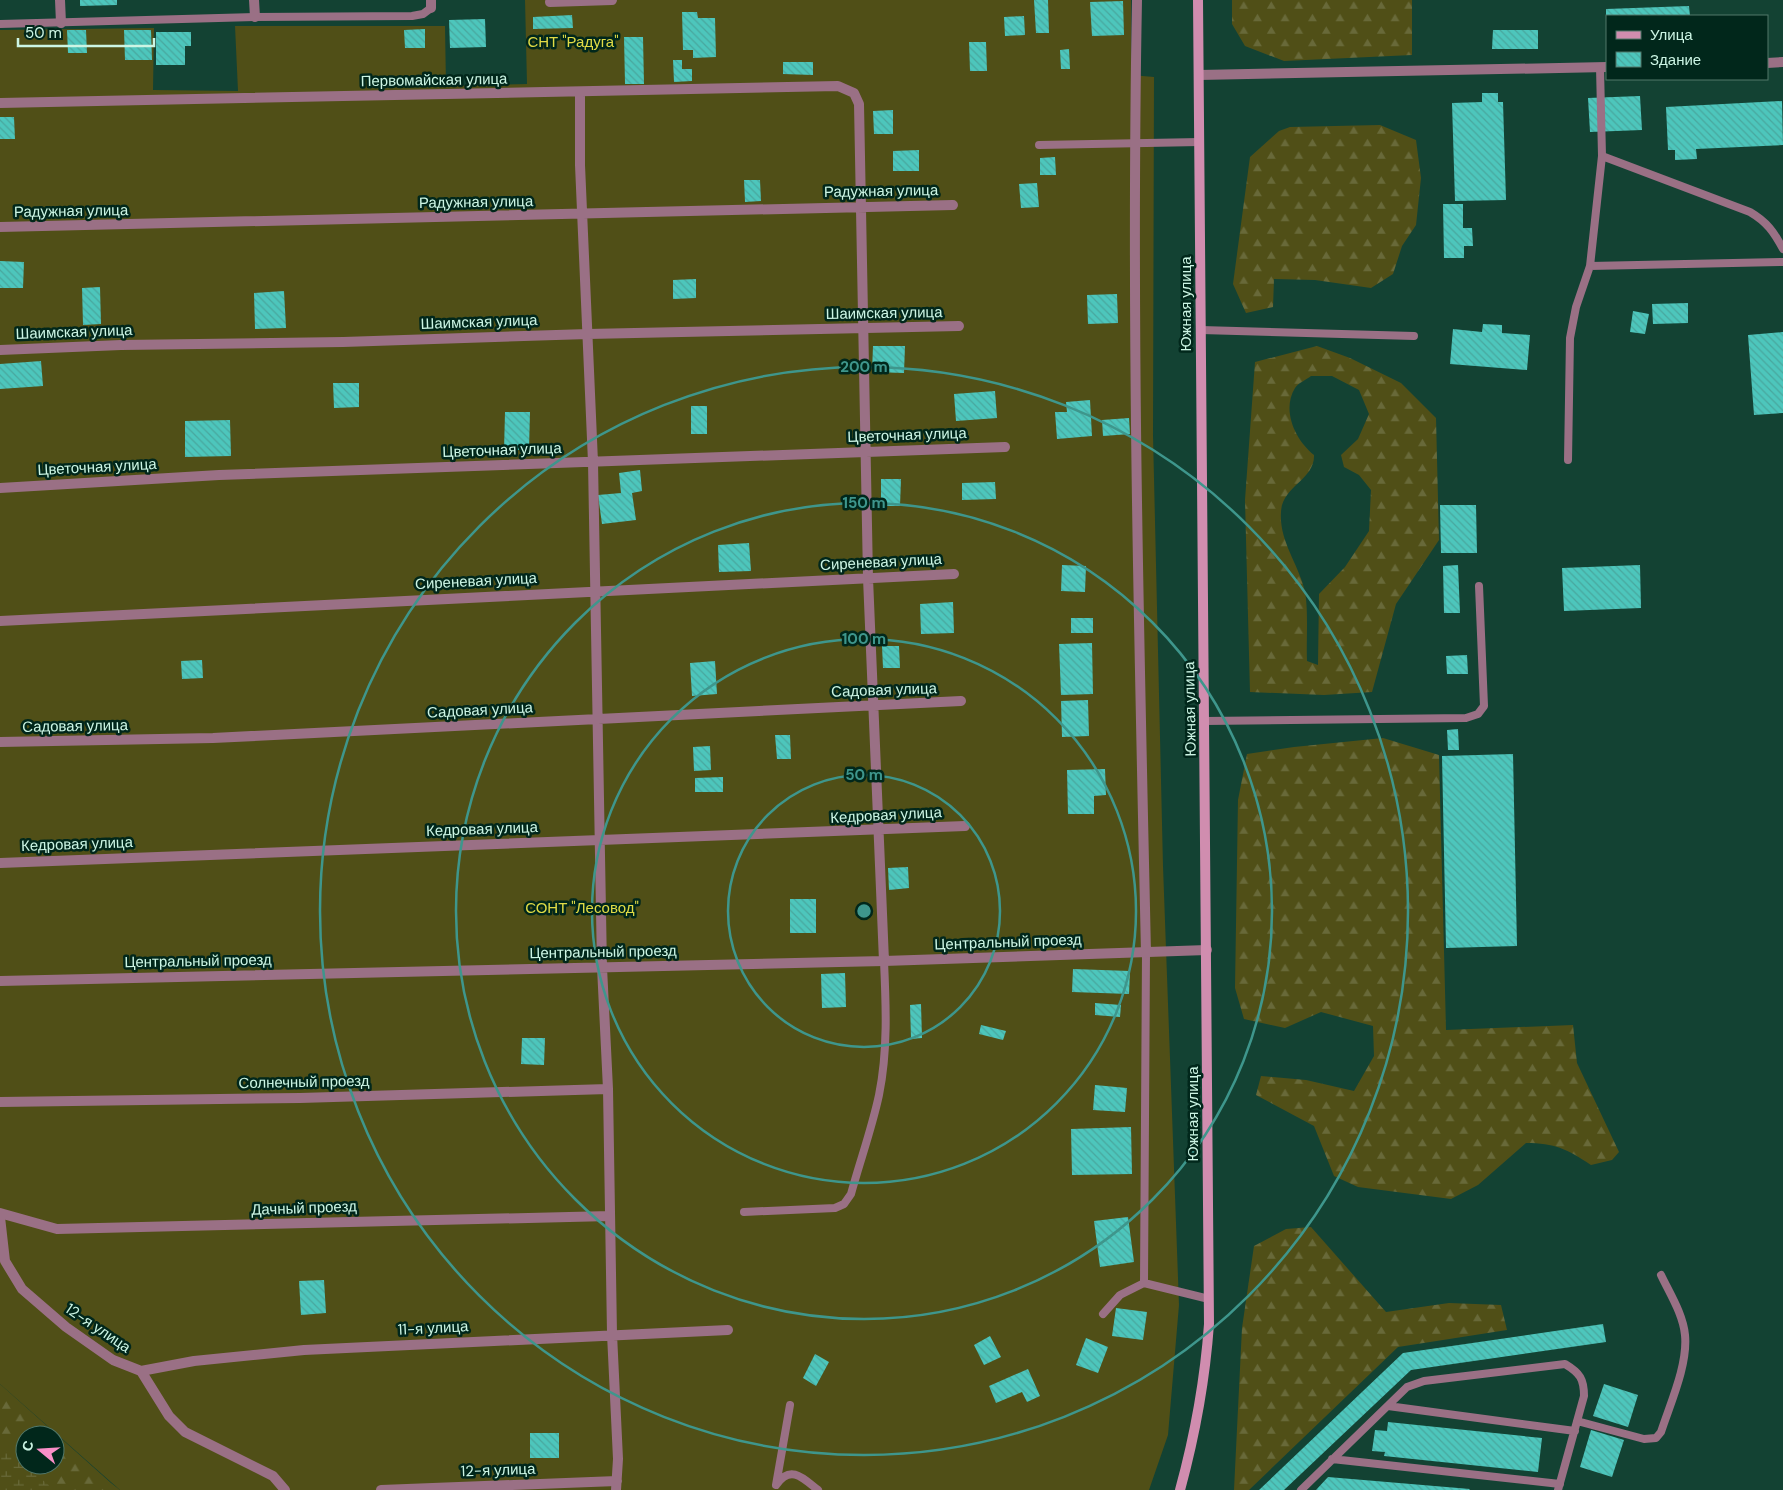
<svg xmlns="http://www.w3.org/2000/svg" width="1783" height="1490" viewBox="0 0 1783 1490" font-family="'DM Sans',sans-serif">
  <defs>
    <pattern id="forest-firs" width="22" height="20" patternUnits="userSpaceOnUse" patternTransform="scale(1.25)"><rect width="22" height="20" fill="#504f17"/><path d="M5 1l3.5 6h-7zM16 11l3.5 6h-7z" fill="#686939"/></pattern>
    <pattern id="wetland-marsh" width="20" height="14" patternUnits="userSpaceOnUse" patternTransform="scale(1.25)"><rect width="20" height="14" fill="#504f17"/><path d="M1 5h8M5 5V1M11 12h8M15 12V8" fill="none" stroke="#686939"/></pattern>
    <pattern id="building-back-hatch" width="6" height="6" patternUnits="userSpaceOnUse" patternTransform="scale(1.25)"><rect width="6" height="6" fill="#4dc6bc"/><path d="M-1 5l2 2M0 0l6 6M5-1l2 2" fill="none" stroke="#49a79e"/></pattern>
  </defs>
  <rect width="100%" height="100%" fill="#134233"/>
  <path fill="url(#forest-firs)" fill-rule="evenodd" d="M1232 0H1412V55L1284 61 1245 46 1232 24Z
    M1380 125 1416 140 1421 178 1416 225 1402 246 1393 274 1371 288 1315 280 1274 279 1273 307 1246 313 1233 284 1250 157 1279 131 1290 127Z
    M1317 346 1350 358 1401 383 1436 418 1439 540 1396 604 1372 692 1324 695 1250 692 1245 500 1255 362ZM1311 376H1332L1359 390 1369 414 1358 439 1341 455 1344 467 1359 475 1371 490 1369 531 1345 567 1319 594 1318 665 1307 661C1306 641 1309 605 1304 588 1297 562 1279 540 1281 512 1282 486 1315 480 1314 455 1296 441 1281 411 1295 388 1298 383 1306 380 1311 376Z
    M1383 738 1439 755 1446 1030 1573 1025 1577 1063 1619 1152 1612 1160 1591 1165C1567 1149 1555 1143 1526 1143L1478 1185 1451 1199 1358 1187 1334 1176 1314 1126 1256 1095 1261 1076 1306 1080 1354 1091 1374 1056 1373 1026 1321 1012 1285 1028 1244 1019 1235 988 1238 800 1247 754 1294 747Z
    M1311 1227 1386 1312 1449 1303 1501 1305 1507 1330 1398 1347 1249 1490H1234L1242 1328 1254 1246 1286 1229Z
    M0 1384 111 1483 120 1490H0ZM25 1435H55V1465H25Z"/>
  <path fill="url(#wetland-marsh)" d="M0 1446 55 1490H0Z"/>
  <path fill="#504f17" d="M525 0H1131V75L1154 77 1153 435 1163 866 1179 1305 1168 1435 1149 1490H120L0 1384V30L154 28 153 90 238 91 235 26H445L446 86 527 84Z"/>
  <path fill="url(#building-back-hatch)" d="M80 0H117V5L80 6Z
    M1034 0H1048L1049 33H1036Z
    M1123 1 1124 35 1092 36 1090 2Z
    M1689 6 1690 16H1606V9Z
    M682 12H697L698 18H715L716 57 693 58V50H683Z
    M572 15 573 28 533 29V17Z
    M1024 16 1025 35 1005 36 1004 17Z
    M485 19 486 47 450 48 449 20Z
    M425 29V48H405L404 30Z
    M67 30H86L87 53H68Z
    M124 30H151L152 60H125Z
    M1493 30H1538V49H1492Z
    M156 32H191V46H185V65H156Z
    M624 37H643L644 84H625Z
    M969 42H986L987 71H970Z
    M1069 49 1070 69H1061L1060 50Z
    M673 60H682V69H692V81L674 82Z
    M783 62H813V75L783 74Z
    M1482 93H1498V102H1503L1506 200 1455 201 1452 103 1482 102Z
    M1640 96 1642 130 1590 132 1588 98Z
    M1782 101 1783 145 1696 149 1697 159 1675 160V150H1668L1666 107Z
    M893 110V134H874L873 111Z
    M0 117H14L15 139H0Z
    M919 150V171H893V151Z
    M1055 157 1056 175H1040V158Z
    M744 180H760L761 201 745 202Z
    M1037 183 1039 207 1021 208 1019 184Z
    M1443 204H1463V228H1472L1473 246H1464V258H1444Z
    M0 261 24 262 23 288H0Z
    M696 279V298L673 299V280Z
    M100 287 101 324 83 325 82 288Z
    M284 291 286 328 255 329 254 293Z
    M1117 294 1118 323 1088 324 1087 295Z
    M1688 303V323L1653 324 1652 304Z
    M1633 311 1649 314 1645 334 1630 332Z
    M1483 324 1502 325V333L1530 335 1527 370 1450 364 1453 329 1482 332Z
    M1783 332V413L1754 415 1748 335Z
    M873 346H905L904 373 872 372Z
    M41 361 43 386 0 389V364Z
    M333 383H359V407L334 408Z
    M995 391 997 418 956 421 954 394Z
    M1090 400 1092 436 1057 439 1055 412H1067L1066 402Z
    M691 406H707V434H691Z
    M505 412H530L529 450H504Z
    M1129 418 1130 434 1103 436 1102 420Z
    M230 420 231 456 185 457V421Z
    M640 470 642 491 632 493 636 520 602 524 598 495 621 493 619 473Z
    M881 479H901L900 506H881Z
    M995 482 996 499 962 500V483Z
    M1440 505H1476L1477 553H1441Z
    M749 543 751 571 719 572 718 545Z
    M1062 565 1086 566 1085 592 1061 591Z
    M1458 565 1460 613H1444L1443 566Z
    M1640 565 1641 608 1564 611 1562 568Z
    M953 602 954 633 921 634 920 604Z
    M1071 618H1093V633H1071Z
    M1092 643 1093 694 1061 695 1059 644Z
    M882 646H899L900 668H883Z
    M1467 655 1468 674H1447L1446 656Z
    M202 660 203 678 182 679 181 661Z
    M715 661 717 694 692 696 690 663Z
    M1088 700 1089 736 1062 737 1061 701Z
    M1458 729 1459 750H1448L1447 730Z
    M775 735H790L791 759H777Z
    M710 746 711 770 694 771 693 747Z
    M1513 754 1517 946 1446 948 1442 756Z
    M1105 769 1106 795 1094 796V814H1068L1067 770Z
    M723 777V792H695V778Z
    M908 867 909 888 889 890 888 868Z
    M790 899H816V933H790Z
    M1073 969 1130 971 1129 994 1072 992Z
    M845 973 846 1007 822 1008 821 974Z
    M1095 1003 1121 1005 1120 1017 1095 1015Z
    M921 1004 922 1038 911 1039 910 1005Z
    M981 1025 1006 1031 1003 1040 979 1034Z
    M522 1038H545L544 1065 521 1064Z
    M1095 1085 1127 1088 1125 1112 1093 1110Z
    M1131 1127 1132 1174 1072 1175 1071 1129Z
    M1128 1217 1134 1262 1100 1267 1094 1221Z
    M324 1280 326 1313 301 1315 299 1281Z
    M1116 1308 1147 1312 1143 1340 1112 1336Z
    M1603 1324 1606 1342 1411 1370 1284 1490H1259L1403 1353Z
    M990 1336 1001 1357 984 1365 974 1345Z
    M1086 1338 1108 1347 1098 1373 1076 1365Z
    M815 1354 829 1362 816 1386 803 1378Z
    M1028 1369 1040 1396 1027 1402 1022 1392 996 1403 989 1386Z
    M1604 1384 1638 1395 1628 1427 1593 1416Z
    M1388 1422 1542 1438 1538 1472 1384 1456 1385 1452 1372 1451 1375 1430 1387 1431Z
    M1591 1430 1624 1440 1612 1477 1580 1467Z
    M530 1433H559V1458H530Z
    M1328 1477 1470 1489 1469 1490H1316Z"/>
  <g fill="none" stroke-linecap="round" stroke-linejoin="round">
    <path stroke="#9a7085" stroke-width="8" d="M0 24 255 17 412 16 423 14 431 8
      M1600 67 1602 156
      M1039 145 1200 142
      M1590 266 1783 262
      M1201 330 1414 336
      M1568 460 1570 338 1576 307 1590 266 1602 156 1750 212C1767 222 1774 232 1783 249
      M1205 721 1466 718 1478 714 1484 706 1479 586
      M744 1212 835 1208 844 1204 851 1194C860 1161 872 1128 879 1095 888 1051 886 1005 884 961
      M1144 1283 1209 1299
      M1103 1314 1120 1295 1144 1283 1146 953
      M1388 1406 1575 1431
      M1577 1421 1644 1439 1656 1438 1661 1432C1670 1404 1688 1365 1685 1335 1683 1314 1670 1294 1661 1275
      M1332 1459 1560 1484
      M777 1484C791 1464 804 1479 818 1490
      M776 1485 790 1405
      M1301 1490 1407 1387 1424 1381 1565 1364C1580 1373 1584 1379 1584 1396L1558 1490"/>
    <path stroke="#9a7085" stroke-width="10" d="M60 0 61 23
      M254 0 255 17
      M431 0V8
      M1137 0C1131 318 1139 635 1146 953
      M550 2 612 0
      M1767 63 1783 62
      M1199 75 1607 67
      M580 93V165L593 462 602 967 608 1089 612 1334 618 1459 616 1490
      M0 103 838 86 854 93 859 104 868 578 884 961
      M0 227 953 205
      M0 350 121 345 343 342 588 334 959 326
      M0 488 219 475 1005 447
      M0 621 954 574
      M0 742 213 738 961 701
      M0 863 965 826
      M0 981 884 961 1207 950
      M0 1102 300 1098 608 1089
      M0 1213 57 1229 610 1216
      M0 1217 5 1261 22 1289 66 1327 113 1360 141 1371 169 1416 185 1432 273 1476 285 1490
      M141 1371 194 1361 304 1350 728 1330
      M381 1490 617 1481"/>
    <path stroke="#d08daf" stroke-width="10" d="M1180 1490C1195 1435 1205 1381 1209 1324L1198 0"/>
  </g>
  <g fill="none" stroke="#3e968c" stroke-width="2.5">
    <circle cx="864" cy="911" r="136"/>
    <circle cx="864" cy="911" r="272"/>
    <circle cx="864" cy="911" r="408"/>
    <circle cx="864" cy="911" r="544"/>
  </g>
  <g text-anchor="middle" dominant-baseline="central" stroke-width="5" stroke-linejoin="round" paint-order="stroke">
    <g font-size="15" fill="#e1dc46" stroke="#01271b">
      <text x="573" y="42">СНТ "Радуга"</text>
      <text x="582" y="908">СОНТ "Лесовод"</text>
    </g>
    <g font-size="15" fill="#ccf5e4" stroke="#01271b">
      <text transform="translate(434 80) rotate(-1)">Первомайская улица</text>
      <text transform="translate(881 191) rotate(-1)">Радужная улица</text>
      <text transform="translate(476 202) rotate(-1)">Радужная улица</text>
      <text transform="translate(71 211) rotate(-1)">Радужная улица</text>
      <text transform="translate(1186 304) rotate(-90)">Южная улица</text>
      <text transform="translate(884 313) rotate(-1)">Шаимская улица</text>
      <text transform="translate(479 322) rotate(-2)">Шаимская улица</text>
      <text transform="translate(74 332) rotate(-2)">Шаимская улица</text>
      <text transform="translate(907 435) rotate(-2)">Цветочная улица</text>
      <text transform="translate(502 450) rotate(-2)">Цветочная улица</text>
      <text transform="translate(97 467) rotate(-3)">Цветочная улица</text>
      <text transform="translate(881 562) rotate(-3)">Сиреневая улица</text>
      <text transform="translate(476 581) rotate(-3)">Сиреневая улица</text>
      <text transform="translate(884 690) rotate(-2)">Садовая улица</text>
      <text transform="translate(1190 709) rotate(-91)">Южная улица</text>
      <text transform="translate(480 710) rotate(-3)">Садовая улица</text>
      <text transform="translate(75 726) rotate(-1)">Садовая улица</text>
      <text transform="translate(886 815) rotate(-3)">Кедровая улица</text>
      <text transform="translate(482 829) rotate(-2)">Кедровая улица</text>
      <text transform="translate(77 844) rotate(-2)">Кедровая улица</text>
      <text transform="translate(1008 942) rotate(-2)">Центральный проезд</text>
      <text transform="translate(603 952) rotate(-1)">Центральный проезд</text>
      <text transform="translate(198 961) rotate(-1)">Центральный проезд</text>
      <text transform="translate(304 1082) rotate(-1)">Солнечный проезд</text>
      <text transform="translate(1193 1114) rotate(-90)">Южная улица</text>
      <text transform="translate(304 1208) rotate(-2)">Дачный проезд</text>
      <text transform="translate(98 1328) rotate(34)">12-я улица</text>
      <text transform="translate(433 1328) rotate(-3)">11-я улица</text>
      <text transform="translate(498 1470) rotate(-2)">12-я улица</text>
    </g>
  </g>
  <circle cx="864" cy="911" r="8" fill="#3e968c" stroke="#01271b" stroke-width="2.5"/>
  <g font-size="15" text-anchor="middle" font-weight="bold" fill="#3e968c" stroke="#01271b" stroke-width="5" stroke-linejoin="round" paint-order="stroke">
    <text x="864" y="372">200 m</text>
    <text x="864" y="508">150 m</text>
    <text x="864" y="644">100 m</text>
    <text x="864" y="780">50 m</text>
  </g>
  <rect x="1606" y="15" width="162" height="65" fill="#01271b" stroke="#52796b"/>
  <rect x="1616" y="31" width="25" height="8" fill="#d08daf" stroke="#52796b"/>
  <text x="1650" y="40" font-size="15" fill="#ccf5e4">Улица</text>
  <rect x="1616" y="52" width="25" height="15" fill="url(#building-back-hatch)" stroke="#52796b"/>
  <text x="1650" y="65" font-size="15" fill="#ccf5e4">Здание</text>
  <g transform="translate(40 1450) rotate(288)"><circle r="24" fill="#01271b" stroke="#52796b"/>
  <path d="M0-4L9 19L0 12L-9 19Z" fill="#f98fc8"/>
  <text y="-8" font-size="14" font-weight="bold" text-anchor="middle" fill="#ccf5e4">С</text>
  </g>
  <path d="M18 38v8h136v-8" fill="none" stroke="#ccf5e4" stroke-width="2.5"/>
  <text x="25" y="38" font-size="15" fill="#ccf5e4" stroke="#01271b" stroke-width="4" paint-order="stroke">50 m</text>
</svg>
